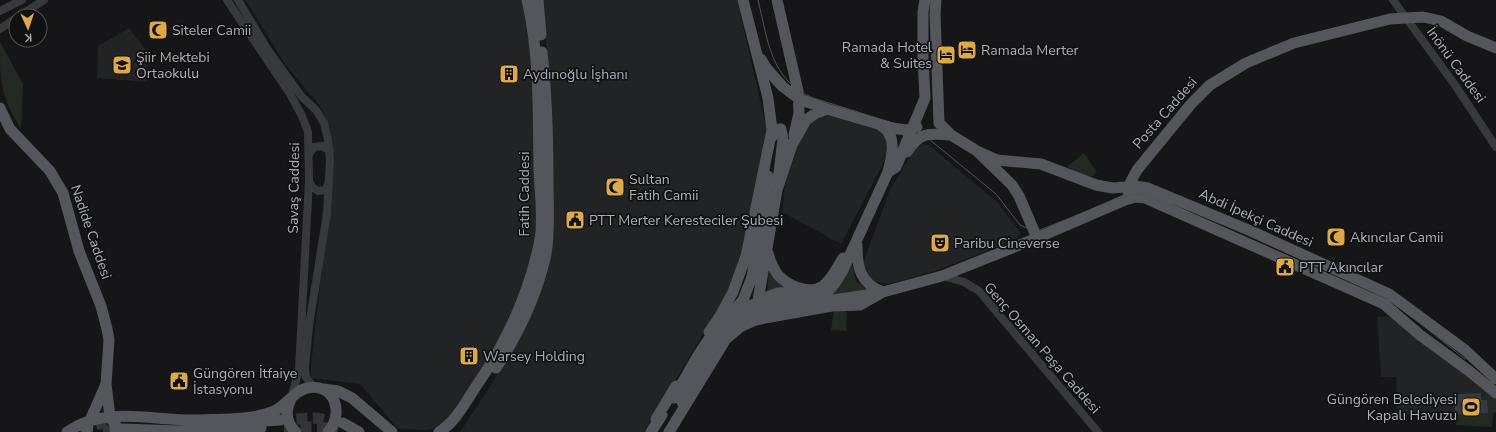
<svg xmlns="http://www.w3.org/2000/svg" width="1496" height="432" viewBox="0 0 1496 432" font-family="'Nunito Sans',sans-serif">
  <rect width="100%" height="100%" fill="#161618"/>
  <path fill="#222325" d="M246 0H523L528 24 536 127V224L534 253 516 306 492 354 445 424 428 430 398 429 360 384 311 378V365L334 161 330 127 320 106 285 64Z
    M542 0H737L767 130 743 256 725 298 644 432H460L502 368 522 334 544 281 550 87Z
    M129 28 148 53 147 82 97 78 98 46Z
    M830 114 875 127 882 131 887 139V151L884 162 841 244 782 212 785 183 802 133 806 126 818 117Z
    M923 144 929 145 997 202 1021 233 1017 238 1005 244 935 271 888 284 871 281 863 268 865 258 889 192 914 150Z
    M1393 316 1488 390 1481 400V393L1454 394 1455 415 1397 414 1396 377H1381L1377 317Z"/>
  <path fill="#232a24" d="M0 42 23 84 21 129C0 95 0 81 0 42Z
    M1084 153 1097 172 1090 178 1067 167Z
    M852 263 856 281 869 292 820 299Z
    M769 271 789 288 767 293Z
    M847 309 846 331 831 330 834 310Z
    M1488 390 1496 397V412L1493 413 1492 427 1456 425 1455 415 1487 413 1481 400Z"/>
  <path fill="#333b41" d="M1481 393V400H1487L1488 413 1455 415 1454 394Z"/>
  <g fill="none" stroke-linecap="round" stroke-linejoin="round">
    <path stroke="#343438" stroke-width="11" stroke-dasharray="11 5.5" stroke-linecap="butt" d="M280 420 316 418 342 423
      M284 427H322L338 430
      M80 430 99 424 121 421
      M103 432 122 429"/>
    <path stroke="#38393d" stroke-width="8" d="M227 0 290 94 302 116 308 132 309 180 299 369 291 399
      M238 0 268 50 302 97 316 110 324 123 328 140 330 160 327 213 309 326 305 367 306 377 314 388
      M1393 0 1455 85 1496 147
      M0 11 22 0
      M19 16 44 0
      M0 29 16 18
      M309 154 314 147 322 146 330 151
      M309 181 312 187 318 191 325 190 329 183
      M942 276 964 282 979 291 1098 432"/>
    <path stroke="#54565b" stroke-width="11" d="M538 0 541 35
      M777 0 798 91 799 113 794 135
      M936 0 935 14 939 123 951 135 977 151 1012 185 1019 196 1037 238
      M761 59 767 69 782 86 799 99 827 109 892 128 906 130 917 127
      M0 108 10 129 50 171 63 193 79 251 101 306 107 329 109 340 106 384 110 417 115 424V432
      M880 125C898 135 892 156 888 172
      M772 137V130L781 129 783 139 777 190
      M977 151 997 160 1041 164 1096 185 1113 188 1135 186 1148 188 1251 231 1389 294 1465 350 1496 379
      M907 152C920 132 929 133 951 135
      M1128 192V187L1137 170 1191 104 1210 85 1246 63 1294 43 1390 19 1423 17 1441 21 1467 36 1496 48
      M857 245C857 267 860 284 883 292
      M768 253C770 261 773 268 778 275 788 286 810 295 823 286 832 279 837 268 843 258
      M843 270 888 172 896 167 925 98 923 57V12L925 0
      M840 299 874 294
      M763 307 767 297 778 293 804 291
      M756 312 777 190 792 145 806 120 816 113 827 109
      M731 315 743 300 752 277 768 176
      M709 332 720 316 733 292 746 256 772 130 768 98 743 0
      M496 368C519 333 537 295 546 254 550 231 548 207 548 183 548 139 547 96 542 52
      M323 389 338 391 352 398 392 432
      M291 399C285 411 286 423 296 432
      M656 419 676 386
      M251 422 280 420
      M343 423 359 432
      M122 429 180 431 261 428
      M67 432C107 404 156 422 200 420 223 419 250 420 272 412 286 407 293 391 307 388 334 382 345 413 328 432
      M87 432 88 425 106 384
      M439 432C456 422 466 401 477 385 506 343 528 295 539 245 544 221 540 193 539 169 538 113 540 55 527 0
      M651 432 662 415
      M669 432 726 339 740 327 755 320 776 316 832 306 860 305 883 292 942 276 1037 238 1125 200 1136 197 1145 198 1384 304 1420 335 1469 371 1496 393"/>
    <path stroke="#515357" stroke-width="1" d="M758 0C768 40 770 80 813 98L912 129 924 135 996 194 1020 225 1033 231 1040 230 1125 196 1139 194 1148 196 1384 302 1496 389
      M1415 319 1465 359"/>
    <path stroke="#54565b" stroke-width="11" d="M674 398C690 370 711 324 741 309 766 296 811 304 829 290 835 285 839 277 843 270
      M682 402C694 380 710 346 727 329 750 305 808 304 840 299"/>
  </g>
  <defs>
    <g id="mosque-square" transform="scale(1)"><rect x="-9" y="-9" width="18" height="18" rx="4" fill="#dda949" stroke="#111113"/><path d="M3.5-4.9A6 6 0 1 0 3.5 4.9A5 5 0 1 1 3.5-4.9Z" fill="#111"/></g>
    <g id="hotel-square" transform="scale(1)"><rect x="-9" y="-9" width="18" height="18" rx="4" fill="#dda949" stroke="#111113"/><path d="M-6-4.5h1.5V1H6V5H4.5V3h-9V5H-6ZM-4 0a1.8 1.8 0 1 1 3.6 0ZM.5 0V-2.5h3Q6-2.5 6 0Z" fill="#111"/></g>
    <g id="school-square" transform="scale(1)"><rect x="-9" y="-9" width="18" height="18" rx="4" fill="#dda949" stroke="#111113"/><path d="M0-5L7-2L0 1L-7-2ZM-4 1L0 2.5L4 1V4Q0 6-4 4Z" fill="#111"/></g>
    <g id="building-square" transform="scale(1)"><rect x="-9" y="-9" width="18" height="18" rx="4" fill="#dda949" stroke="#111113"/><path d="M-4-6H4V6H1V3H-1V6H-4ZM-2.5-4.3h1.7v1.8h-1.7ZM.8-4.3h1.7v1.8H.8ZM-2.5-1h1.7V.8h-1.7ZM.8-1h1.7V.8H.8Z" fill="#111"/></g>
    <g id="civic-square" transform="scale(1)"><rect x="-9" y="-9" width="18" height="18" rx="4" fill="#dda949" stroke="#111113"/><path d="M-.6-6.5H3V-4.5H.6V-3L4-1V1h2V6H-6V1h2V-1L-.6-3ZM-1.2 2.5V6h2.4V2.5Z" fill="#111"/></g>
    <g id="theatre-square" transform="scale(1)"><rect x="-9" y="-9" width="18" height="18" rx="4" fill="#dda949" stroke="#111113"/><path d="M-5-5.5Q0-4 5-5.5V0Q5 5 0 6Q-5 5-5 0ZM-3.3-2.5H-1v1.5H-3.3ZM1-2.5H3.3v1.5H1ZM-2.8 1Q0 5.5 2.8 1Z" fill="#111"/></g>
    <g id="stadium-square" transform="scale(1)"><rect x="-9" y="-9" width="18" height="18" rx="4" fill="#dda949" stroke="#111113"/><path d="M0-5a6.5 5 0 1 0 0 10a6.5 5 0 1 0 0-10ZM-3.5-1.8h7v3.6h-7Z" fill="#111"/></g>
  </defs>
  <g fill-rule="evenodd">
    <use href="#mosque-square" x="158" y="30"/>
    <use href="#hotel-square" x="967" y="50"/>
    <use href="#hotel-square" x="946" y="55"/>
    <use href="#school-square" x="122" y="65"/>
    <use href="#building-square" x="509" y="74"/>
    <use href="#mosque-square" x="615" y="187"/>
    <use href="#civic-square" x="575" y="220"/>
    <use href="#mosque-square" x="1336" y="237"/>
    <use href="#theatre-square" x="940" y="243"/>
    <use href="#civic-square" x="1285" y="267"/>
    <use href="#building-square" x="469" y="356"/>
    <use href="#civic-square" x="179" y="381"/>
    <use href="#stadium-square" x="1471" y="407"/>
  </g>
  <g text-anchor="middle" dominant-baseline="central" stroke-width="3.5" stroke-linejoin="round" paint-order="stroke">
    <g font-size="14" fill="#aaaeb6" stroke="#111113" text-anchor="start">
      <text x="172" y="30">Siteler Camii</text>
      <text x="932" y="47" text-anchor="end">Ramada Hotel<tspan x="932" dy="16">&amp; Suites</tspan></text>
      <text x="981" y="50">Ramada Merter</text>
      <text x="136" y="57">Şiir Mektebi<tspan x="136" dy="16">Ortaokulu</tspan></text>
      <text x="523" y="74">Aydınoğlu İşhanı</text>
      <text x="629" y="179">Sultan<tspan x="629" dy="16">Fatih Camii</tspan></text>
      <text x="589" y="220">PTT Merter Keresteciler Şubesi</text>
      <text x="1350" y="237">Akıncılar Camii</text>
      <text x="954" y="243">Paribu Cineverse</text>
      <text x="1299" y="267">PTT Akıncılar</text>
      <text x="483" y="356">Warsey Holding</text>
      <text x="193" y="373">Güngören İtfaiye<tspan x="193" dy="16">İstasyonu</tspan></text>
      <text x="1457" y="399" text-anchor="end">Güngören Belediyesi<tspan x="1457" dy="16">Kapalı Havuzu</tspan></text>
    </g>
    <g font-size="14" fill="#aaaeb6" stroke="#111113">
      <text transform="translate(1456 65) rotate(54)">İnönü Caddesi</text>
      <text transform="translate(1165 113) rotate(-49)">Posta Caddesi</text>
      <text transform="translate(294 188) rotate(-89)">Savaş Caddesi</text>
      <text transform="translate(524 194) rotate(-90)">Fatih Caddesi</text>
      <text transform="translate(1256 218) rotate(24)">Abdi İpekçi Caddesi</text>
      <text transform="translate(91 232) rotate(71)">Nadide Caddesi</text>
      <text transform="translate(1042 348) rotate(49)">Genç Osman Paşa Caddesi</text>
    </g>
  </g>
  <g transform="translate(28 28) rotate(177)"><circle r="19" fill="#111113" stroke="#4e5054"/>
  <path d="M0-3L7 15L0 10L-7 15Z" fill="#dda949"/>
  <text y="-6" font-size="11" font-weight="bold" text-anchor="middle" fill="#aaaeb6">K</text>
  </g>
</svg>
